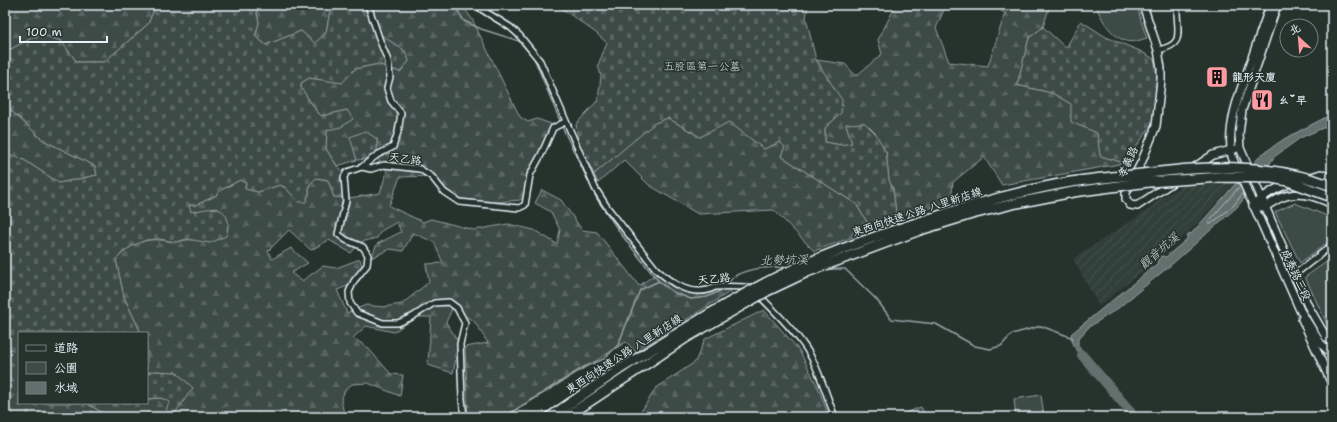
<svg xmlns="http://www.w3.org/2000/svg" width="1337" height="422" viewBox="0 0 1337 422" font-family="'Shantell Sans','LXGW WenKai TC',sans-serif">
  <defs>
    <pattern id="industrial-furrows" width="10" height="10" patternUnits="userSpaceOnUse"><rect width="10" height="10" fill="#333f3a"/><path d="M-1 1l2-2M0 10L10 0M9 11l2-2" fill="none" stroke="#47524e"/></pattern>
    <pattern id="forest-firs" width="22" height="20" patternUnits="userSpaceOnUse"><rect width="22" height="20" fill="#3e4b47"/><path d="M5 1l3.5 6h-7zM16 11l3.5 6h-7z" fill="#5a6562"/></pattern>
    <pattern id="cemetery-stones" width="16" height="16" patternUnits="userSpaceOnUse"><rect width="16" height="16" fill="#3e4b47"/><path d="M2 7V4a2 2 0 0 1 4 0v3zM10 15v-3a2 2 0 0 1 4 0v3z" fill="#5a6562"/></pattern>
  </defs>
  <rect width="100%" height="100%" fill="#26332d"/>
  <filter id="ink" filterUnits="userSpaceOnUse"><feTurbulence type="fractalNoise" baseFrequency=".025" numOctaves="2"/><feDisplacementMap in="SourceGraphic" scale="8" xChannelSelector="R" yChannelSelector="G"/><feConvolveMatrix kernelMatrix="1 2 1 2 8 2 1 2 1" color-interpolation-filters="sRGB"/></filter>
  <g filter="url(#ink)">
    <path fill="url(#industrial-furrows)" d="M1221 163 1233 185 1197 223 1172 247 1099 306 1073 259 1149 209 1160 199Z"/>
    <path fill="url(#forest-firs)" stroke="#939ea0" fill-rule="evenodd" d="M5 5H156L148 24 104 62H77L61 41 40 34 5 52Z
      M268 5H331L326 33 315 44 301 31 266 45 255 36 259 23 256 9Z
      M375 5H462L472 19 520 117 528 122 537 119 551 124 548 138 534 161 530 190 520 200 477 204 453 196 430 176 400 177 389 206 423 222 431 219 474 230 508 224 534 230 557 244 560 230 551 212 535 203 542 190 561 200 582 230 597 232 639 286 657 273 686 291 728 285 731 291 636 352 626 342 506 417H468L465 347 488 343 474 321 452 309 446 322 459 343 453 373 428 365 431 317H415L394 332 366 326 353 338 367 347 391 374 403 375 400 396 368 383 352 384 345 390 341 400 344 414 349 417H105L106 415 86 403H111L114 405 117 403H147V399L161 398 171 402 193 388 176 372 154 371 147 373V333H141L124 297 116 260C127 247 142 238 160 240 165 240 171 242 176 242 183 241 186 239 195 240L218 208 191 212 188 205H196L215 196 221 190 240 180 246 183V189L258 192 280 185 286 188 299 202 309 195V185L316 178 328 180 334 197 349 198 380 193 387 171 377 158V139L351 137 357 160 337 166 326 149 327 129 341 127 347 110 322 116 318 113 301 88V83L309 78 342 82 355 69 378 64 400 72 409 61 405 51 381 35 371 18 373 8ZM397 222 401 232 377 244 371 258 390 249 403 251 413 233 434 242 443 263 426 264 429 282 402 304 383 307 366 305 347 313 337 290 358 282 364 274 360 259 336 268 323 266 302 281 291 273 308 263 291 248 272 259 268 251 289 230 311 250 329 240 351 253 361 242 377 238 381 231Z
      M896 5H946L936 28 949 62 988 66 1005 13 990 5H1050L1043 27 1029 38 1017 85 1052 93 1071 104 1097 132 1101 156 1125 163 1002 185 984 157 953 182 951 200 897 221 893 189 889 180 886 152 846 124 852 143 841 145 825 142V128L841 113 816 60 845 64 856 76 882 54 878 40Z
      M5 105 43 140 95 166 97 175 59 183 24 160 5 152Z
      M668 118 700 137 729 121 764 149 780 142 785 147 781 156 856 204 872 230 814 251 774 210 698 214 649 185 624 160 598 183 594 174 654 123Z
      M764 310 799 350 818 387 829 417H633L639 415 656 388 695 362 705 339Z"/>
    <path fill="url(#cemetery-stones)" stroke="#939ea0" d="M156 5H268L256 9 259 23 255 36 266 45 301 31 315 43 326 33 331 5H375L373 8 371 18 381 35 405 51 409 61 400 72 378 64 355 69 342 83 309 78 301 83V88L318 113 322 116 347 110 353 119 341 127 327 130 326 149 337 166 346 174 349 198 334 197 328 180 316 178 309 185V195L306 202H298L286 188 280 185 258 192 245 189 246 183 240 180 221 190 215 196 196 205H189L191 212C203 210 222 203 227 218 229 225 228 229 226 236L210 243 187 239 176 242 159 239 146 240 132 246 123 252 116 260 124 297 141 333H19V403H86L106 415 105 417H87L79 411 76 417H5V152L24 160 59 183 97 175 95 166 43 140 5 105V52L40 34 61 41 77 62H104L148 24Z
      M557 5H808L806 18 816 60 842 100 841 113 825 128V142L841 145 852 143 846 124 865 123 876 134 886 152 889 180 893 189 897 221 872 230 856 204 781 156 785 147 780 142 764 149 729 122 700 137 668 118 655 123 594 174 578 142 576 124 598 100 601 76 598 65 607 43 596 33Z
      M1081 21 1106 37 1140 51 1154 59 1158 75 1152 124 1125 163 1100 156 1097 133 1071 122V104L1052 93 1017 85 1029 38 1043 27 1066 48Z
      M365 131 377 139V158L357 160 350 137Z
      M154 371 176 372 193 388 173 416 166 409 170 402 161 398 147 399V373Z"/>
    <path fill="#3e4b47" stroke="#939ea0" d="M1096 5H1137L1141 21 1147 38C1140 40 1133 43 1126 41 1112 37 1100 18 1096 5Z
      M1295 203 1332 218V239L1300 263 1275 212Z
      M1332 258V333L1330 331 1305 277Z
      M1041 395 1044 417H1016L1014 399Z
      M921 407 926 417H895Z"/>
    <path fill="#636f6d" stroke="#98a3a5" d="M1332 114V124L1300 138 1274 157 1258 182 1237 207 1172 264 1117 309 1089 327 1078 339V346L1091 362 1089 367C1082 357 1071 346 1071 334L1157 264 1158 260 1162 256 1166 257 1187 239V236L1189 233 1191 234 1261 155 1284 139Z"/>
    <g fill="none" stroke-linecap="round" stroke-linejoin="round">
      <path stroke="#b3bdc0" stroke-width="1" d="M1240 186 1209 221V224H1211L1234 205 1243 193"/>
      <path stroke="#98a3a5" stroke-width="1.5" d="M454 5 464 21 481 29 519 41 534 58 565 133 597 199 621 234 654 276 663 285 675 293 691 299 707 297 718 292 722 289
        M827 269H845L877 300 891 319 936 324 975 346 990 349 1001 346 1012 334 1041 326 1073 338
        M726 285C729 282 732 278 735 276 750 267 771 267 787 267
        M504 417 584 367 604 359 618 345 640 290 659 281"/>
      <path stroke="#636f6d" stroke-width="10" d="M1082 355 1130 411 1132 417"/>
      <g stroke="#e8f1f8" stroke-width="8">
        <path id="street" d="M368 5 380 41 388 61 390 77 387 88 391 101 401 113 398 132 393 147 377 155 362 167 371 169 384 165 420 169 432 177 444 192 459 202 519 208 525 205 530 175 541 155 553 128 565 122
          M478 5 481 9 510 27 519 35 540 61 595 188 607 207 656 269C670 282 687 295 708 290 711 289 713 288 716 287 728 286 739 287 751 287 768 305 788 323 803 344 817 362 826 395 835 417
          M1158 50C1185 45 1177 33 1177 10
          M362 167 347 172 344 177 346 201 338 234 346 240 363 247 368 255 367 265 354 281 349 292 350 303 357 313 383 323H398L412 317 434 303 449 302 457 308 465 323 460 344 462 399 464 417
          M1294 275 1332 245"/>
      </g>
      <g stroke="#e8f1f8" stroke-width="10">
        <path id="secondary" d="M1143 5 1158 50 1161 68V80L1156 126 1142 161 1126 193V199L1130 205 1137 206 1213 155 1235 149
          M1270 5C1264 24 1257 42 1251 61 1240 91 1226 125 1232 157L1300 310 1321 344 1332 354
          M1277 5 1242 110 1239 134 1240 148 1308 306 1326 337 1332 343
          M1308 178 1321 174 1332 179
          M1253 206C1264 195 1277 187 1292 183
          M1261 207C1268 207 1272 202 1278 199 1297 190 1314 195 1332 204
          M1302 319 1332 384"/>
      </g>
      <g stroke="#e8f1f8" stroke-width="12">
        <path id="highway" d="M550 417 620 369 683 330
          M566 417 687 337"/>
      </g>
      <use href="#street" stroke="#26332d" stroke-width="5"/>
      <use href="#secondary" stroke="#26332d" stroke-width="7"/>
      <use href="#highway" stroke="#26332d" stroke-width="9"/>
      <g stroke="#e8f1f8" stroke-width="12" stroke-linecap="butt">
        <path id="highway-bridge" d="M683 330C712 312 742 295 773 279 823 254 878 235 932 218 978 203 1024 190 1071 182 1092 179 1112 177 1133 175 1201 166 1266 161 1332 186
          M687 337 767 291 807 272 920 230 972 214 1017 203 1073 192 1149 182 1222 177 1272 178 1288 181 1332 197"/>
      </g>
      <use href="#highway-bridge" stroke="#26332d" stroke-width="9"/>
    </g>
  </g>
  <defs>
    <g id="building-square" transform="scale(1.15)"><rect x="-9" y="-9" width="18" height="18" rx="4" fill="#ff9aa2" stroke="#26332d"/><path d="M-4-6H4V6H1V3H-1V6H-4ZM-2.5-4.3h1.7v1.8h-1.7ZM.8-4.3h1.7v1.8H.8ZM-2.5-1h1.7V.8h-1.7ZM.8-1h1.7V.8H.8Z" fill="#111"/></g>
    <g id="restaurant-square" transform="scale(1.15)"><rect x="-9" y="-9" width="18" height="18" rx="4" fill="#ff9aa2" stroke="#26332d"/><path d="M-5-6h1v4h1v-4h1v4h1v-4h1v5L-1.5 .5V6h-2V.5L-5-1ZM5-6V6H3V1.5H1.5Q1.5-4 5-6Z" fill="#111"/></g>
  </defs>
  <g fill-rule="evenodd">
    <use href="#building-square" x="1217" y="77"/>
    <use href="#restaurant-square" x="1262" y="100"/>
  </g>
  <g text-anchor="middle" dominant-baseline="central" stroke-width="3" stroke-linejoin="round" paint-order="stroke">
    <g font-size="11" fill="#b5bfc3" stroke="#26332d">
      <text x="702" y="66">五股區第一公墓</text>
    </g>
    <g font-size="11" font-weight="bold" fill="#e8f1f8" stroke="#26332d" text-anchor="start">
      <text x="1232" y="77">龍形天廈</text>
      <text x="1278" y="100">ㄠˇ早</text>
    </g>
    <g font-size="11" fill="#e8f1f8" stroke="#26332d">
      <text transform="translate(405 159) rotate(9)">天乙路</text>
      <text transform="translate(1128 162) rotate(-65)">孝義路</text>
      <text transform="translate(917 212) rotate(-18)">東西向快速公路 八里新店線</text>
      <text transform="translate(1296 275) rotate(65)">成泰路三段</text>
      <text transform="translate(714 279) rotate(-5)">天乙路</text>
      <text transform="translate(624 354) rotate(-33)">東西向快速公路 八里新店線</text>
    </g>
    <g font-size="12" font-style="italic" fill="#b3bdc0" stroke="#26332d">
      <text transform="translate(1159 251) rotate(-41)">觀音坑溪</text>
      <text transform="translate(784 260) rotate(-1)">北勢坑溪</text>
    </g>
  </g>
  <rect width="1337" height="422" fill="none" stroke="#26332d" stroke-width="20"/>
  <rect x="10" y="10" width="1317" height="402" fill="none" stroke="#e8f1f8" stroke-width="1.5" filter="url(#ink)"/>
  <rect x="18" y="332" width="130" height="72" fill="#26332d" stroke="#747f7e"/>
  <rect x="26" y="345" width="20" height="6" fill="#26332d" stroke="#747f7e"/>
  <text x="54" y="352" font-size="12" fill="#e8f1f8">道路</text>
  <rect x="26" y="362" width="20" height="12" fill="#3e4b47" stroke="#747f7e"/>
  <text x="54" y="372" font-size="12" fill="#e8f1f8">公園</text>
  <rect x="26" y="382" width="20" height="12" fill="#636f6d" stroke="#747f7e"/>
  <text x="54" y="392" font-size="12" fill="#e8f1f8">水域</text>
  <g transform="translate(1299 38) rotate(334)"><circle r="19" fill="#26332d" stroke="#747f7e"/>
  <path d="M0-3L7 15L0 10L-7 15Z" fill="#ff9aa2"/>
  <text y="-6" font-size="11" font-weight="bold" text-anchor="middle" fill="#e8f1f8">北</text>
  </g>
  <path d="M20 36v6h87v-6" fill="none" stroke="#e8f1f8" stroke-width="2"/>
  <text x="26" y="36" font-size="12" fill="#e8f1f8" stroke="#26332d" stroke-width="3" paint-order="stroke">100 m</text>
</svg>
